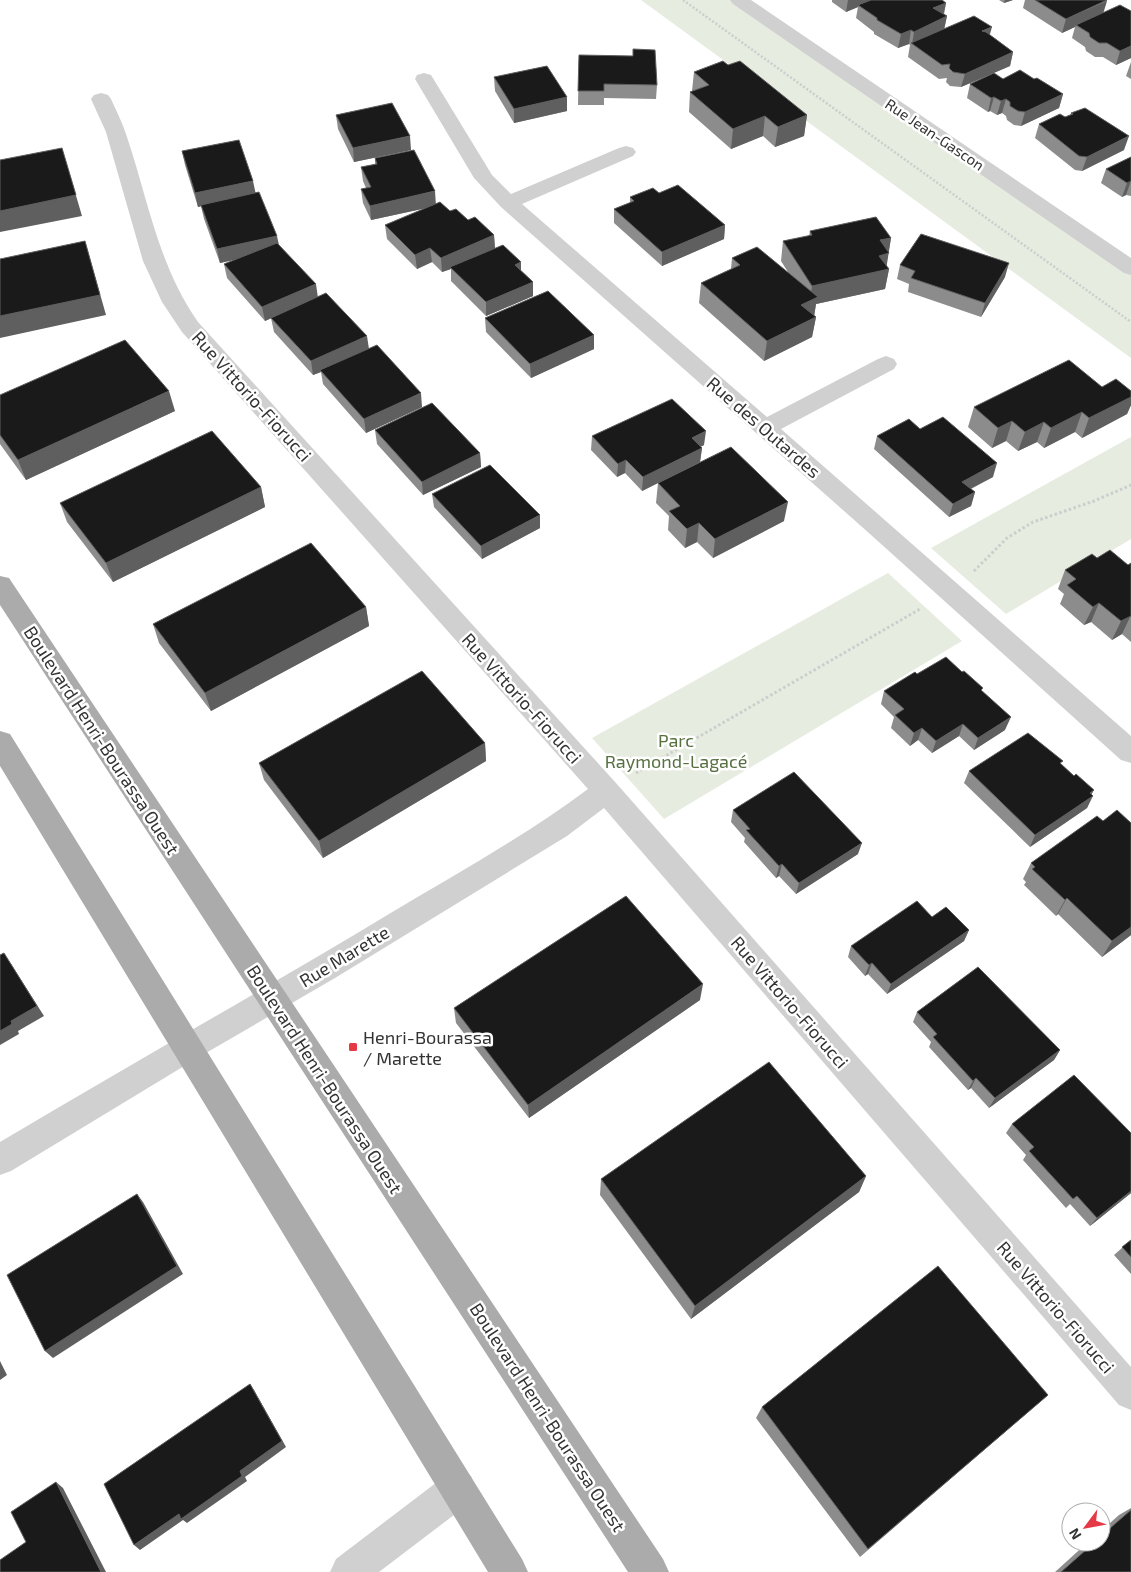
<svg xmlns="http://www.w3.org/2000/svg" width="1131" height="1572" viewBox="0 0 1131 1572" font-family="'Exo 2',sans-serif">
  <rect width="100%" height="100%" fill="#fff"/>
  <path fill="#e6ecdf" d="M641 0H739L1131 268V358Z
    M1131 437V539L1006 614 931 548Z
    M888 573 962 641 664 819 592 738Z"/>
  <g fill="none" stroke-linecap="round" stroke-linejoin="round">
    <path stroke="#cdcdcd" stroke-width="2.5" stroke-dasharray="2 2" stroke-linecap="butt" d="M683 0 1131 322"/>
    <path stroke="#cdcdcd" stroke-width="3" stroke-dasharray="2.5 2.5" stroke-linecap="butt" d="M974 571 1007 538 1033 522 1094 501 1131 485
      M636 773 920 609"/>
    <path fill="#d0d0d0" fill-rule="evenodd" d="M730 0H751L1131 258V275L1124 273 733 4Z
      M424 73 431 75 492 175 511 194 619 148 626 146 633 148 636 152 633 156 522 204 767 417 878 359 886 356 894 359 897 364 894 369 781 429 1131 736V763L1121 760 870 534 501 207 474 178 415 79 417 75Z
      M101 93 108 95 111 99C116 110 122 122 126 134 148 199 158 265 198 322L616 783 1131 1367V1410L1119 1405 604 808 567 836 335 978 199 1057 11 1171 0 1175V1142C129 1065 260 992 389 914 456 874 525 836 588 789L182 332 162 302 143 261 106 132 91 99 94 95Z
      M458 1471 471 1476 476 1489 471 1502 379 1572H330L336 1559 445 1476Z"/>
    <path fill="#ababab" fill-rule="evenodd" d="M0 576 9 578 663 1559 669 1572H628L0 605Z
      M0 731 10 734 522 1559 528 1572H488L0 766Z"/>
  </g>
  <path fill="#8c8c8c" d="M832 0H942L946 3 944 15 947 16 944 29 990 35 1013 52 1010 66 961 87 950 86 946 82 947 78 939 79 908 57 910 45 909 44 898 48 874 34V32L856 18 858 7 846 12 832 2Z
    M999 0H1013L1004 3Z
    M1025 0H1107L1103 12 1131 58 1116 65 1103 57H1095L1086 51 1085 47 1072 38 1075 27 1062 33 1023 8Z
    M579 55 657 85 656 99 604 98V105H578Z
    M1131 62V79L1126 76Z
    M728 65 807 115 804 136 775 147 763 136 731 149 689 112 690 92 692 91 694 72Z
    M494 77 567 97V111L514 123 495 91Z
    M1003 79H1034L1063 94 1059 108 1021 126 1014 125 1007 120 1006 116 1002 113 997 115 990 111 988 112 967 98 970 84Z
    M1071 113 1124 150 1082 171 1075 170 1035 138 1039 124 1065 117 1070 115Z
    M336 115 411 150 354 162 338 129Z
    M182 151 255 193 279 245 318 297 369 349 422 407 366 433 323 384 321 372 313 375 274 332 271 318 265 321 227 278 224 264 236 259 220 263 204 219 201 206 198 207 185 165Z
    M1131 157V196L1126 195 1122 197 1101 183 1106 169Z
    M375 158 436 204 468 220 494 235 495 248 521 262V271L533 282V296L486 316 451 281V269L442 272 432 262 417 269 387 239 385 225 426 208 371 220 363 203 361 189 366 188 363 181 361 167 375 164Z
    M659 193 725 225 724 239 662 266 614 223V209L630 203V197Z
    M810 231 891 238 886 266 889 269 885 289 816 304 814 316 816 317 812 337 764 361 699 303 701 283 731 269 732 258 788 272 781 261 783 241 809 236Z
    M900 265 1005 277 981 317 908 292 909 284 897 279Z
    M485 318 594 335V349L531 378 486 332Z
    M1102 387 1131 391V405L1127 414 1082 438 1075 432 1044 448 1037 442 1018 451 1006 441 992 448 968 427 974 407Z
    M0 395 175 411 26 480 0 444Z
    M920 429 993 477 971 489 975 492 971 506 949 517 874 449 877 436Z
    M375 430 480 453 481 467 423 495 377 444Z
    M592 436 704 445 700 447 702 448 700 462 642 491 625 473 617 477 591 450Z
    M658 483 784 521 713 558 697 542 685 548 668 530 669 516 656 503Z
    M261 487 265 507 113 582 67 522 60 503Z
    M432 494 540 528 482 559 434 507Z
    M1097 558 1128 565 1131 563V642L1122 634 1112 640 1091 622 1084 625 1060 604 1064 594 1058 589 1065 570Z
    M366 607 369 626 211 711 159 643 153 624Z
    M917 674 982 691 1005 730 974 750 959 736 932 753 918 740 910 746 891 728 894 717 881 704 884 691Z
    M485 743 486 761 323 858 264 780 259 763Z
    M1061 764 1092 795 1087 808 1030 847 964 783 969 771Z
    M733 810 858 854 796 894 779 876 776 878 744 842 745 838 731 822Z
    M1103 821 1131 823V935L1102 957 1058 914 1056 916 1024 885 1026 882 1023 879 1031 863Z
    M932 917 969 930 964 941 887 994 868 974 865 976 848 957 851 946Z
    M700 1000 529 1118 456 1023 454 1008Z
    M917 1012 1060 1050 1054 1060 989 1108 971 1088 968 1090 929 1047 931 1042 913 1022Z
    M1012 1124 1131 1133V1193L1090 1226 1070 1204 1066 1208 1023 1160 1026 1155 1006 1133Z
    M866 1176 859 1192 691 1319 600 1195 601 1179Z
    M1131 1240V1274L1114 1255Z
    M1048 1395 860 1557 756 1418 762 1407Z
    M1131 1508V1572H1055L1088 1542H1101V1531L1119 1515Z"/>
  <path fill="#5f5f5f" d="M848 0H875L858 5V7L846 12Z
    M1005 0H1013L1004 3Z
    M1107 1 1103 14 1076 25 1075 27 1062 33 1066 19Z
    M946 3 943 16 933 8Z
    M947 16 944 30 912 44 914 32Z
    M992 27 988 41 982 31Z
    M911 30 909 44 898 48 901 34Z
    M1131 46V58L1116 65 1120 51Z
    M1013 52 1010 66 961 87 965 74Z
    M1063 94 1059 108 1021 126 1025 112Z
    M567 97V111L514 123V109Z
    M994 97 990 111 988 112 991 98Z
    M1006 99 1002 113 997 115 1001 101Z
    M807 115 804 136 775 147 778 127Z
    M765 116 763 136 731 149 733 129Z
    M410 136 411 150 354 162 353 148Z
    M1129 136 1124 150 1082 171 1087 157Z
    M62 148 82 216 0 232V211Z
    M253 181 256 195 198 207 195 193Z
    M1131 181 1126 195 1122 197 1127 183Z
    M435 191 436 206 371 220 370 206Z
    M725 225 724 239 662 266V252Z
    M494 235 495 249 450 267 451 269 442 272 441 258Z
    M277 236 280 250 220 263 217 249Z
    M891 238 886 270 889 269 885 289 816 304 814 317 801 305 810 301 812 286 880 240Z
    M85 241 106 315 0 338V316Z
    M430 248 432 262 417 269 415 255Z
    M521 262V276L515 265Z
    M1009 263 1005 277 981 317 985 303Z
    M533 282V296L486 316V302Z
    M316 284 318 298 265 321 262 307Z
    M816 317 812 337 764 361 767 341Z
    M594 335V349L531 378 530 364Z
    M367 336 369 349 320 370 321 372 313 375 311 361Z
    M169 391 175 411 26 480 18 460Z
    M421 393 422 407 366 433 364 419Z
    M1131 397V405L1127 414 1082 438 1089 418Z
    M1082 412 1075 432 1044 448 1051 428Z
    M1012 421 1006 441 992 448 998 428Z
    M1044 422 1037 442 1018 451 1025 432Z
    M706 431 704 445 690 452 692 438Z
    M702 448 700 462 642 491 643 477Z
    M480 453 481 467 423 495 422 482Z
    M626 460 625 473 617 477 618 464Z
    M997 463 993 477 958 495 962 482Z
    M261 487 265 507 113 582 106 563Z
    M975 492 971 506 949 517 953 504Z
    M788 502 784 521 713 558 715 539Z
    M540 515V528L482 559 481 546Z
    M699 523 697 542 685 548 687 529Z
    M1099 603 1091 622 1084 625 1093 607Z
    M366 607 369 626 211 711 205 693Z
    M1131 615 1122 634 1112 640 1121 621Z
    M1011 717 1005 730 974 750 978 738Z
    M963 724 959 736 932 753 936 741Z
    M922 728 918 740 910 746 914 733Z
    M485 743 486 761 323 858 319 841Z
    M1094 790 1089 799 1093 796 1087 808 1030 847 1035 835Z
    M862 843 858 854 796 894 799 883Z
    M782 864 779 876 776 878 779 866Z
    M1067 898 1058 914 1056 916 1065 900Z
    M1131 927V935L1102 957 1112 941Z
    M969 930 964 941 887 994 891 984Z
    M872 963 868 974 865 976 869 965Z
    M11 964 44 1016 18 1031 19 1034 0 1045V1031L11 1021Z
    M703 984 700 1000 529 1118 528 1105Z
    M1060 1050 1054 1060 989 1108 995 1098Z
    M976 1078 971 1088 968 1090 973 1081Z
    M866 1176 859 1192 691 1319 695 1306Z
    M1131 1191V1193L1090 1226 1097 1218Z
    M137 1194 143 1202 183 1274 53 1358 45 1351Z
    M0 1361 7 1375 0 1380Z
    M250 1384 254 1390 286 1447 245 1477 247 1481 187 1523 183 1520 140 1550 134 1545 240 1471Z
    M56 1482 63 1488 106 1572H101Z"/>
  <path fill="#1a1a1a" stroke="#5f5f5f" d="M871 0H942L946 3 933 8 947 16 914 32 911 30 901 34 877 20V18L858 5Z
    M1035 0H1107L1066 19Z
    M1120 5 1131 11V46L1120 51 1107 43H1099L1090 37 1089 33 1076 25Z
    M974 16 992 27 982 31 986 32 1013 52 965 74 953 72 949 68 950 64 942 65 911 43Z
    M633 49 655 50 657 85 604 84V91H578L579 55 633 56Z
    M723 61 728 65 740 61 807 115 778 127 765 116 733 129 690 92 709 85 694 72Z
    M547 66 567 97 514 109 494 77Z
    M1020 70 1034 79 1037 78 1063 94 1025 112 1018 111 1010 106V102L1006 99 1001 101 994 97 991 98 970 84 994 73 1003 79Z
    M392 103 410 136 353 148 336 115Z
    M1085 108 1129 136 1087 157 1079 156 1039 124 1060 114 1065 117 1073 114 1071 113Z
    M239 140 253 181 195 193 182 151Z
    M62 148 76 195 0 211V160Z
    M414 150 435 191 370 206 361 189 371 187 361 167 377 164 375 158Z
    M1131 157V181L1127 183 1106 169Z
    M678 185 725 225 662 252 614 209 634 201 630 197 653 188 659 193Z
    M259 192 277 236 217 249 201 205Z
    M440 202 450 211 456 209 468 220 475 217 494 235 441 258 430 248 415 255 385 225Z
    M876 217 891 238 880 240 889 253 879 256 889 269 812 286 783 241 812 235 810 231Z
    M921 234 1009 263 985 303 911 278 915 271 900 265Z
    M85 241 100 295 0 316V259Z
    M277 243 316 284 262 307 224 264Z
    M503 245 521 262 515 265 533 282 486 302 450 267Z
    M757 247 818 297 801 305 816 317 767 341 701 283 740 265 732 258Z
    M548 291 594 335 530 364 485 318Z
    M326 293 367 336 311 361 271 318Z
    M125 340 169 391 18 460 0 435V395Z
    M377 345 421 393 364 419 320 370Z
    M1069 360 1102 387 1116 379 1131 391V397L1089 418 1082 412 1051 428 1044 422 1025 432 1012 421 998 428 974 407Z
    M672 399 706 431 692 438 702 448 643 477 626 460 618 464 592 436Z
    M432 403 480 453 422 482 375 430Z
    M943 417 997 463 962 482 975 492 953 504 877 436 909 419 920 429Z
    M212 431 261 487 106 563 60 503Z
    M731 447 788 502 715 539 699 523 687 529 669 511 680 506 658 483Z
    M490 465 540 515 481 546 432 494Z
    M311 543 366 607 205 693 153 624Z
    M1110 550 1128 565 1131 563V616L1121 621 1099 603 1093 607 1067 585 1076 579 1065 570 1092 554 1097 558Z
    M946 657 962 672 964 671 983 688 981 690 1011 717 978 738 963 724 936 741 922 728 914 733 895 715 904 709 884 691 915 672 917 674Z
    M422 671 485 743 319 841 259 763Z
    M1028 733 1063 761 1060 763 1074 776 1076 774 1094 790 1090 793 1093 796 1035 835 969 771Z
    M794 772 862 843 799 883 782 864 779 866 746 830 750 829 733 810Z
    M1117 810 1131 823V927L1112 941 1067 898 1065 900 1032 869 1035 867 1031 863 1097 816 1103 821Z
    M626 896 703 984 528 1105 454 1008Z
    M917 901 932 917 946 907 969 930 891 984 872 963 869 965 851 946Z
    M4 953 37 1006 11 1021 12 1024 0 1031V955Z
    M978 967 1060 1050 995 1098 976 1078 973 1081 933 1037 937 1034 917 1012Z
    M769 1062 866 1176 695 1306 601 1179Z
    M1074 1075 1131 1133V1191L1097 1218 1077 1196 1073 1199 1029 1151 1034 1147 1012 1124Z
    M137 1194 177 1266 45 1351 7 1275Z
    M1131 1240V1257L1122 1247Z
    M938 1266 1048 1395 868 1549 762 1407Z
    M250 1384 282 1441 240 1471 242 1476 181 1519 179 1514 134 1545 104 1484Z
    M56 1482 101 1572H0V1560L26 1542 11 1512Z
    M1131 1510V1572H1061L1095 1542H1101V1536Z"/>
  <rect fill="#e63946" stroke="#fff" stroke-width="2" x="348" y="1042" width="10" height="10" rx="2.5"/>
  <g text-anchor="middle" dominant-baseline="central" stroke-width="5" stroke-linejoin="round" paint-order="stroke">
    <g font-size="15" fill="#333" stroke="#fff">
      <text transform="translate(935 134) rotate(34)">Rue Jean-Gascon</text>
    </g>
    <g font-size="18" fill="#333" stroke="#fff">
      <text transform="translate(252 396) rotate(48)">Rue Vittorio-Fiorucci</text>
      <text transform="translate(764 427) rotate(41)">Rue des Outardes</text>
      <text transform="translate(522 698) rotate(48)">Rue Vittorio-Fiorucci</text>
      <text transform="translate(102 740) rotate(57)">Boulevard Henri-Bourassa Ouest</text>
      <text transform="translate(344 956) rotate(-31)">Rue Marette</text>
      <text transform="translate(790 1002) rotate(49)">Rue Vittorio-Fiorucci</text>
      <text transform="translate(325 1079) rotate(57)">Boulevard Henri-Bourassa Ouest</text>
      <text transform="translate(1056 1307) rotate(49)">Rue Vittorio-Fiorucci</text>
      <text transform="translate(548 1417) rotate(57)">Boulevard Henri-Bourassa Ouest</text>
    </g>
    <g font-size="18" fill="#56703f" stroke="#fff">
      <text x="676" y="740">Parc<tspan x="676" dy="21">Raymond-Lagacé</tspan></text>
    </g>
    <g font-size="18" fill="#333" stroke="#fff" text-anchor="start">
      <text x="363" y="1037">Henri-Bourassa<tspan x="363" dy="21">/ Marette</tspan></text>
    </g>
  </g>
  <g transform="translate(1086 1527) rotate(238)"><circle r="24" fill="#ffffff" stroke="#adadad"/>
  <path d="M0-4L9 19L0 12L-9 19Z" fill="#e63946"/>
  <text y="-8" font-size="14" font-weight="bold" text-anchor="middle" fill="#333333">N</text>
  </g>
</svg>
